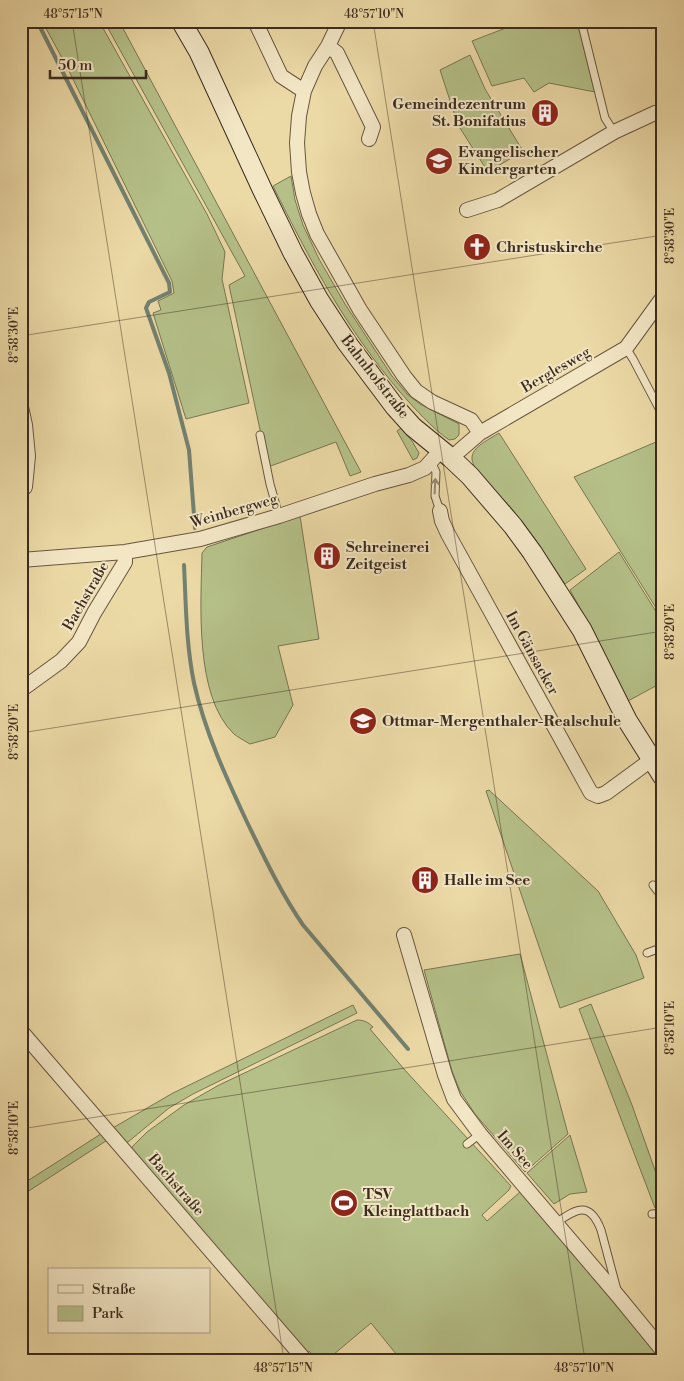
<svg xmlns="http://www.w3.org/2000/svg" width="684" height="1381" viewBox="0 0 684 1381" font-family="'Libre Bodoni',serif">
  <rect width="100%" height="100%" fill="#ebd9a6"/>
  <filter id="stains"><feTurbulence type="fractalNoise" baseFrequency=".004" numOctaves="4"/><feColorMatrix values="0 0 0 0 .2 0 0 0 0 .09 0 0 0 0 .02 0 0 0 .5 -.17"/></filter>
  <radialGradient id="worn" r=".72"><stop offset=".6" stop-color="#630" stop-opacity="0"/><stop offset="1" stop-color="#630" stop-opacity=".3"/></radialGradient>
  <path fill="#b5c088" stroke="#787653" d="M42 21H99L207 214 225 252 222 279 249 403 186 419 153 313 161 310 158 301 174 293 172 281 68 69Z
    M104 21H119L361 472 350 476 336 442 268 467 229 285 245 276Z
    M524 21H577L595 92 549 83 534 92 524 78 492 86 472 41Z
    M470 55 485 89 523 151 488 172 458 125 440 70Z
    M291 176 295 200 303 225 319 259 345 304 392 376 407 394 420 404 459 424V435L455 439 449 440C431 427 415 409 400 392 347 330 309 259 273 186Z
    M401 428 412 441 419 453 417 458 413 460 397 431Z
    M499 433 586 569 565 584 535 539 512 509 475 468C474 465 472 462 472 459 471 447 490 439 499 433Z
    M663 439V619L574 477Z
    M300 516 319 639 278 646 293 705 275 737 250 744C245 741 239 738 234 734 194 696 201 603 202 553L207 547Z
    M619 552 663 623V682L628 701 592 630 570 590Z
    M489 790 598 891 636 955 644 978 560 1008 486 791Z
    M520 954 568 1134 525 1172 475 1114 460 1091 452 1071 424 970Z
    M591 1004 632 1105 663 1193V1206L655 1208 579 1009Z
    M353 1005 357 1013 193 1094 169 1108 128 1142 124 1143 111 1129 173 1093Z
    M357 1020C364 1020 368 1022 373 1027L370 1029 404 1069 511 1186 509 1190 482 1215 487 1221 520 1192 644 1336 662 1360H401L371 1323 327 1360H317L309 1351 304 1353 131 1153 132 1147 147 1132 184 1105 219 1085Z
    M104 1132 109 1139 21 1196V1185Z
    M570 1135 587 1192 570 1194 554 1204 527 1173Z"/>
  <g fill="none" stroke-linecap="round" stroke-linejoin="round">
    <path stroke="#738170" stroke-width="4" d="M37 21 169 283 170 292 149 302 146 308 169 373 189 450 195 528
      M184 565C186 605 186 644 194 683 205 732 226 777 247 822 264 857 281 893 303 925L408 1049"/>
    <g stroke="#685640" stroke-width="9">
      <path id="service" d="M581 21 605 118 614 132
        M626 348 633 359 663 416
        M260 435 270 484 279 516
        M431 461 436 472 435 496 440 511
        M653 885 663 898
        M647 953 663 947
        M467 1144 480 1134
        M652 1214 663 1213
        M556 1223C577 1208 590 1201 601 1230L617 1290"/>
    </g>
    <g stroke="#685640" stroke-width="16">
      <path id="minor" d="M255 21 281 76 304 91
        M340 21 328 46 315 66 304 91 299 116 297 143 299 172 303 193 309 214 317 234 360 310 404 376 416 391 432 402 471 420 480 433
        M328 46 337 53 373 127 369 139
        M467 210 498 200 614 132 655 113 663 112
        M21 407 25 425 28 456 25 487 21 490
        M451 458 480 433 626 348 663 297
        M440 511 442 521 448 534 591 793 598 796 606 793 651 760
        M21 560 125 552 200 539 279 516 375 484 409 475 425 468 441 450
        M21 690 61 661 79 642 94 613 125 562V552
        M404 935 445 1075 454 1099 480 1134 618 1296 663 1351
        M21 1031 305 1360"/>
    </g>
    <g stroke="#3c2b1e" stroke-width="21">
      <path id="secondary" d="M181 21 199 52 262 189 293 253 319 300 347 343 395 407 413 427 451 458 470 476 513 526 532 552 582 630 627 720 663 777"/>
    </g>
    <use href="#service" stroke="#f2e6c5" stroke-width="7"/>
    <use href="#minor" stroke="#f2e6c5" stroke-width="14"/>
    <use href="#secondary" stroke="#f2e6c5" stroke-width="19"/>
  </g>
  <defs><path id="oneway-shaft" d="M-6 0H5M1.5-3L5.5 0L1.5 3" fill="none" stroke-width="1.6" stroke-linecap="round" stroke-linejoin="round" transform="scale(1.25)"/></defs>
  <use stroke="#978872" href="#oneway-shaft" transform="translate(435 486) rotate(-87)"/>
  <path fill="none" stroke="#3c2b1e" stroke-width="1" stroke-opacity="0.45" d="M72 21 284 1360M373 21 585 1360M21 336 663 235M21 733 663 631M21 1129 663 1027"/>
  <defs>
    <g id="building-disc" transform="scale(1.4375)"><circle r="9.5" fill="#8f2418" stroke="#f2e6c5"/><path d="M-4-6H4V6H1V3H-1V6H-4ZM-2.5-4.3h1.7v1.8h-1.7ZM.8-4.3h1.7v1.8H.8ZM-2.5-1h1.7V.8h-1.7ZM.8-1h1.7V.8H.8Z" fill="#fff"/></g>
    <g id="school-disc" transform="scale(1.4375)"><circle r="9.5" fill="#8f2418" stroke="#f2e6c5"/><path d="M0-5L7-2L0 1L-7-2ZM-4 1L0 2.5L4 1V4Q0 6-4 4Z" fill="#fff"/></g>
    <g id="church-disc" transform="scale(1.4375)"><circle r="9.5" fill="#8f2418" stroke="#f2e6c5"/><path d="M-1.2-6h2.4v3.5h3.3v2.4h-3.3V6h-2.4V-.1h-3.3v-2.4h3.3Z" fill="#fff"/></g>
    <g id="stadium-disc" transform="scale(1.4375)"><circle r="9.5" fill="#8f2418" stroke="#f2e6c5"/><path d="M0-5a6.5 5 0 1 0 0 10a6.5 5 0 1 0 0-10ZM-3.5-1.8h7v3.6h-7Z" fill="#fff"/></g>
  </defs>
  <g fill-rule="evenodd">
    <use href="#building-disc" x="545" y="113"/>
    <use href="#school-disc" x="439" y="161"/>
    <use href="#church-disc" x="477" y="247"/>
    <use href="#building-disc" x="327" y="556"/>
    <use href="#school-disc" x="363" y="721"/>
    <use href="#building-disc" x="425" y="880"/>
    <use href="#stadium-disc" x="344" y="1203"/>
  </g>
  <g text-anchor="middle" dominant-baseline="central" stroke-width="4" stroke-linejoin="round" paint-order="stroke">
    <g font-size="15" font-weight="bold" fill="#3c2b1e" stroke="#f2e6c5" text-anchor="start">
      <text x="526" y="104" text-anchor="end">Gemeindezentrum<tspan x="526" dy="17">St. Bonifatius</tspan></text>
      <text x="458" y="152">Evangelischer<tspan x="458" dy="17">Kindergarten</tspan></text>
      <text x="496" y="247">Christuskirche</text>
      <text x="346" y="547">Schreinerei<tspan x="346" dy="17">Zeitgeist</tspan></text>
      <text x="382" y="721">Ottmar-Mergenthaler-Realschule</text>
      <text x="444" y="880">Halle im See</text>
      <text x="363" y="1194">TSV<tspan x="363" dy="17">Kleinglattbach</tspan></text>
    </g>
    <g font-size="15" fill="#3c2b1e" stroke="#f2e6c5">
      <text transform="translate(556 370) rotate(-30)">Berglesweg</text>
      <text transform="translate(375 377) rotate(52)">Bahnhofstraße</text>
      <text transform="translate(234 511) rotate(-16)">Weinbergweg</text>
      <text transform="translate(86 596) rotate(-60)">Bachstraße</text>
      <text transform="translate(532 653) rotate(61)">Im Gänsacker</text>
      <text transform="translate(515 1150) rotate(49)">Im See</text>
      <text transform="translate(176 1185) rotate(49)">Bachstraße</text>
    </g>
  </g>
  <rect width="684" height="1381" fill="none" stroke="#ebd9a6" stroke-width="55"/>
  <rect x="48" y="1268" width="162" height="65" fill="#f2e6c5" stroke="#a99b82"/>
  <rect x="58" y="1285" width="25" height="8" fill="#f2e6c5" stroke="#a99b82"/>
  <text x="92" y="1294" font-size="15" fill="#3c2b1e">Straße</text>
  <rect x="58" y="1306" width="25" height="15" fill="#b5c088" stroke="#a99b82"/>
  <text x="92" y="1318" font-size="15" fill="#3c2b1e">Park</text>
  <path d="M50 70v8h96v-8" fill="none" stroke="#3c2b1e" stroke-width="2.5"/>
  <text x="58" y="70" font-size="15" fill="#3c2b1e" stroke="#f2e6c5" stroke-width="4" paint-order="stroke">50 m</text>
  <rect x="28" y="28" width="628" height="1326" fill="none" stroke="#3c2b1e" stroke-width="2"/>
  <g font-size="12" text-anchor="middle" fill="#3c2b1e">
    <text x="73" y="18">48°57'15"N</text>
    <text x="374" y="18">48°57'10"N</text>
    <text transform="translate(670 236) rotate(-90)" y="4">8°58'30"E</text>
    <text transform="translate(14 335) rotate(-90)" y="4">8°58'30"E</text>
    <text transform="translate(670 632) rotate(-90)" y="4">8°58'20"E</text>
    <text transform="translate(14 732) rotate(-90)" y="4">8°58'20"E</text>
    <text transform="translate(670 1028) rotate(-90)" y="4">8°58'10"E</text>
    <text transform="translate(14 1128) rotate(-90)" y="4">8°58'10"E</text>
    <text x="283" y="1372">48°57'15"N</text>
    <text x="584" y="1372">48°57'10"N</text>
  </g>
  <rect width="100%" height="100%" filter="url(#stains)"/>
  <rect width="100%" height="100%" fill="url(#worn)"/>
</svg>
